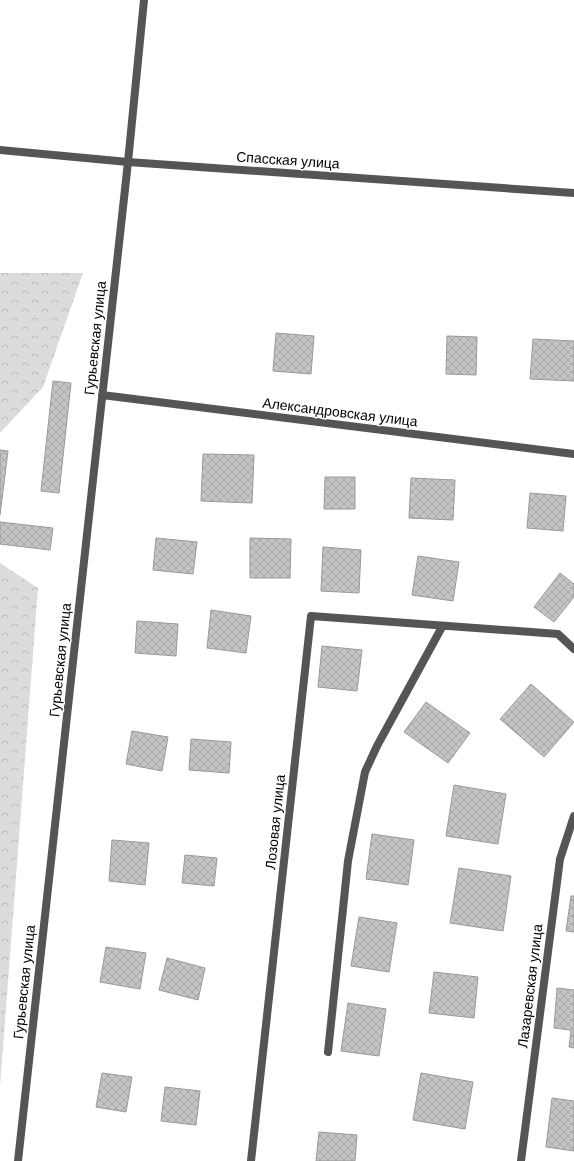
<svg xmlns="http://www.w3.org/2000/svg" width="574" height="1161" viewBox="0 0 574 1161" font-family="'DM Sans',sans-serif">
  <defs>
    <pattern id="forest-crowns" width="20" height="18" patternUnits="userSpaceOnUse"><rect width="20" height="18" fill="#dcdcdc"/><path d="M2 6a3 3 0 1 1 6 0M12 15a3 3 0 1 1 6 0" fill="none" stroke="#bbb"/></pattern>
    <pattern id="building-cross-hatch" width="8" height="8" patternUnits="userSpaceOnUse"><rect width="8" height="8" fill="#c4c4c4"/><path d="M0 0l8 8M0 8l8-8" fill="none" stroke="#a7a7a7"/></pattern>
  </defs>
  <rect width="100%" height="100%" fill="#fff"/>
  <path fill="url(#forest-crowns)" d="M0 273H83L43 387 0 433Z
    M0 563 38 588 0 1087Z"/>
  <path fill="url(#building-cross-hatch)" stroke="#999" d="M276 333 314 336 311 374 273 371Z
    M447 336 477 337 476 375 446 374Z
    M533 339 574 341V381L530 379Z
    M53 381 71 383 59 493 41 491Z
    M0 450 8 451 0 515Z
    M203 454 254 455 252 503 201 501Z
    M325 477H355V509H324Z
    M411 478 455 480 453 520 409 518Z
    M530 493 566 496 563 531 527 528Z
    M0 522 53 528 50 550 0 544Z
    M156 538 197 542 193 574 153 570Z
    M250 538 291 539 290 578H250Z
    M323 547 361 550 359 593 321 591Z
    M418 556 459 562 453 601 412 595Z
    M560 573 574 584V597L554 622 534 607Z
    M211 610 251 616 246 653 207 648Z
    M137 621 178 624 176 656 135 653Z
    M322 646 362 650 357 691 318 687Z
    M531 684 574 722 544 757 500 719Z
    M426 702 470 733 448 763 404 732Z
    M132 731 168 737 162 771 126 764Z
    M191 739 231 742 229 773 189 770Z
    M454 785 506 794 498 844 446 836Z
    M372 834 414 840 408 885 366 879Z
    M112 840 149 843 145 885 109 881Z
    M185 855 217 858 214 886 182 883Z
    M459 868 511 876 503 931 450 923Z
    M571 896H574V932L566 931Z
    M359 917 397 923 389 972 351 966Z
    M106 947 146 953 140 989 100 982Z
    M167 958 205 968 198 1000 159 990Z
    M434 972 478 977 474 1018 429 1013Z
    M557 988 574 990V1048L569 1047 571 1030 554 1028Z
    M348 1003 386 1009 379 1056 341 1051Z
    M102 1073 132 1077 126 1112 96 1107Z
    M421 1073 473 1082 465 1129 413 1120Z
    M165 1087 200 1091 196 1125 161 1121Z
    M552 1098 574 1101V1151L546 1147Z
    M319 1132 357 1135 355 1161H316Z"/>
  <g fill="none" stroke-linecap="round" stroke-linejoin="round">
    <path stroke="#555" stroke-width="8" d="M102 395 574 454
      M328 1052 348 861 365 772 377 746 442 627
      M18 1161 128 162 144 0
      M251 1161 311 616 558 634 574 649
      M521 1161 560 859 574 816"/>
    <path stroke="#555" stroke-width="8" d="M0 150 128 162 574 193"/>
  </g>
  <g text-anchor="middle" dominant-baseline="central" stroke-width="3" stroke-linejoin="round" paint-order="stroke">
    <g font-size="14" fill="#000" stroke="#fff">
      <text transform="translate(288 160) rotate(4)">Спасская улица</text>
      <text transform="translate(95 338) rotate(-84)">Гурьевская улица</text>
      <text transform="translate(340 412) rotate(7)">Александровская улица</text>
      <text transform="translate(60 660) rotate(-84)">Гурьевская улица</text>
      <text transform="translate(275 822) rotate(-84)">Лозовая улица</text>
      <text transform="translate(24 982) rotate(-84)">Гурьевская улица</text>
      <text transform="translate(530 986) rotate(-83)">Лазаревская улица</text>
    </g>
  </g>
</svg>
